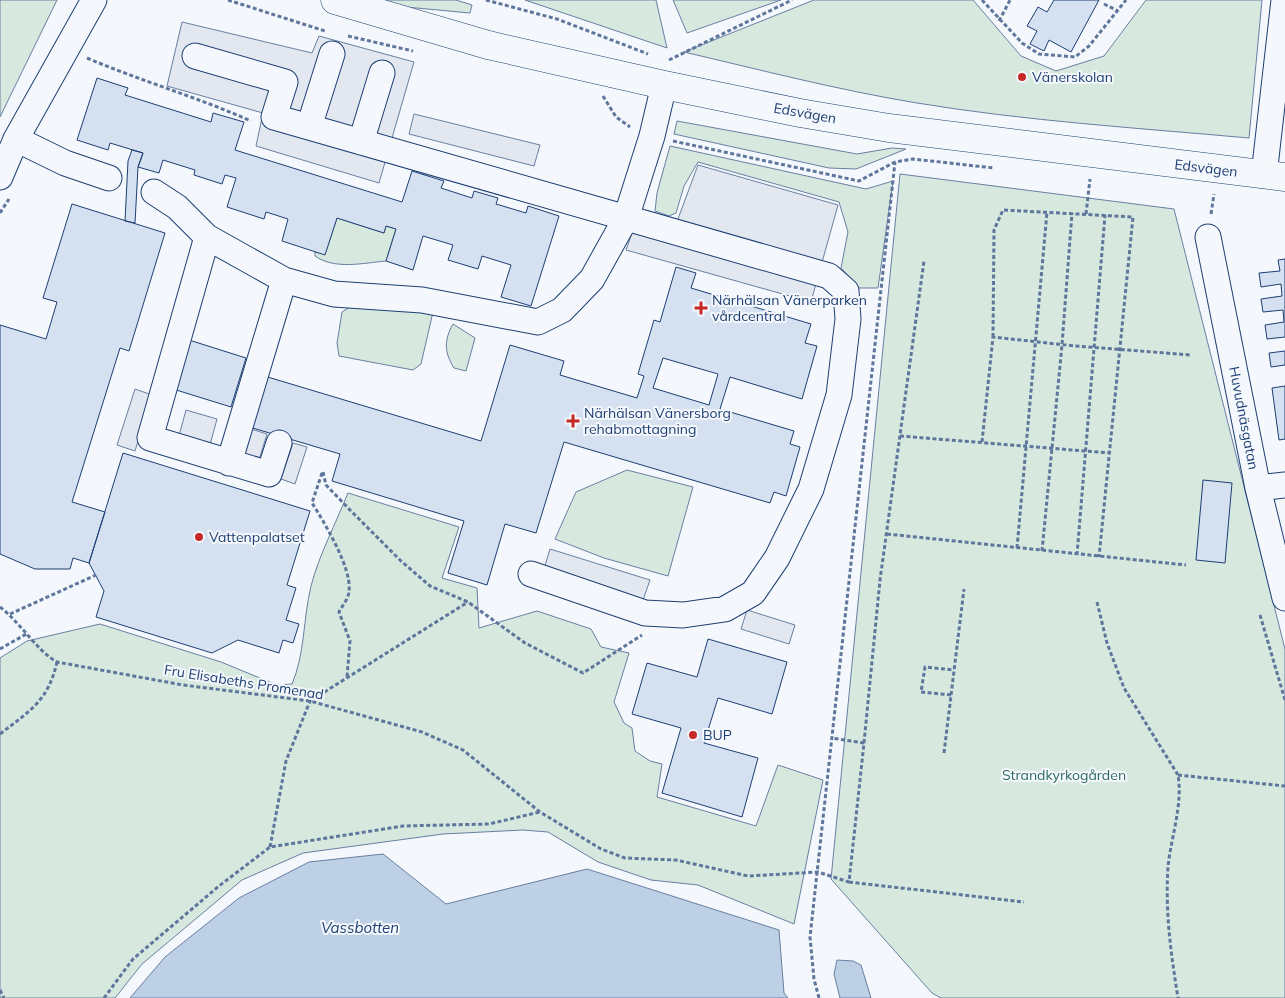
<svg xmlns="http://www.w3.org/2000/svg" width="1285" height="998" viewBox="0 0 1285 998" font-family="Mulish,sans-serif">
  <rect width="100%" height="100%" fill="#f4f7fb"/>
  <path fill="#d7e8df" stroke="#687fa3" d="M0 0H57L0 117Z
    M384 0H456L472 5 470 13 406 7Z
    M525 0H656L667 48Z
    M673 0H781L687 33Z
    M814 0H973L1021 56 1056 71 1104 56 1146 0H1262L1249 138C1138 128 1026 121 917 103 838 90 761 70 684 52Z
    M677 121 857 154 892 148 906 149 856 169 829 168 674 134Z
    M670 146 866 189 893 181 878 288H859L841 268 848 232 839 202 698 162 684 186 676 213 669 216 655 211 657 193Z
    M900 174 1174 209 1285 649V998H941L932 993 831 879Z
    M337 218 384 233 386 226 396 229 386 261C363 263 335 270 315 256V252L325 254Z
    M353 305 433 312 421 364 413 370 339 356 337 343 342 312Z
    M453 324 475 338 466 371 454 368C444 352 444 340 453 324Z
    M627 470 693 487 668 576 604 558 555 539 576 492Z
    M348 493 459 527 442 578 477 588 479 628 537 611 591 629 601 647 629 653 614 702 624 723 632 728 635 751 650 761 662 764 657 797 756 826 778 765 823 780 794 924 698 885 651 880 598 862 548 832 523 830 443 834 303 853 242 880 142 964 115 998H0V658L27 641 100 624 221 662 277 685 292 684C305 654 303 619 311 586 319 555 336 523 348 493Z"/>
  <path fill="#e3e8f0" stroke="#687fa3" d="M182 22 312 53 319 36 414 62 379 183 256 146 263 113 167 86Z
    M414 114 540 145 534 166 409 134Z
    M698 165 838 205 811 302 626 250 632 233 669 243Z
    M135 389 152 395 135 451 117 445Z
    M186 410 217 419 208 452 177 443Z
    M251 429 267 434 258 463 242 459Z
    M293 443 307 447 295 484 281 479Z
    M550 549 650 580 643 600 544 569Z
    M747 610 795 625 789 644 741 629Z"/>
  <path fill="#bed0e5" stroke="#687fa3" d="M383 854 446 904 587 869 779 930 784 993 788 998H130L165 957 239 898 309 862Z
    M837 960 853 961 861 965 871 998H840L834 974Z"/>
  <path fill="#d5e0f0" stroke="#1d3f73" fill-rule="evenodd" d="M1054 0H1099L1071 52 1049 40 1044 51 1030 44 1037 31 1027 26 1038 7 1047 12Z
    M97 78 128 88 125 95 211 122 213 113 244 122 235 150 402 202 412 171 444 181 441 188 472 198 474 191 498 198 496 204 526 213 528 206 559 216 531 306 501 297 511 265 482 256 478 269 448 260 453 245 423 236 413 270 386 261 396 229 386 226 384 233 337 218 325 255 282 241 288 219 266 212 264 219 227 207 236 178 225 175 222 184 194 175 195 170 163 160 159 173 138 167 143 153 110 143 108 150 77 140Z
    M132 150 143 153 138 167 135 223 125 221 128 161Z
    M72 204 165 233 129 351 120 348 72 502 105 512 89 563 73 558 70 569H35L0 554V325L46 339 57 302 43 298Z
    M1285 259V337L1267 339 1265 325 1284 322 1283 310 1263 312 1261 299 1282 296 1281 284 1261 287 1259 273 1280 271 1278 260Z
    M676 267 696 273 691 288 811 324 805 343 817 346 802 399 730 377 720 409 794 431 790 444 800 447 786 496 774 492 770 503 564 442 536 533 505 524 487 585 448 573 464 521 332 481 340 454 246 426 261 375 481 441 510 345 564 361 560 375 637 398 644 376 638 374 654 320 660 322ZM663 358 718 374 709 405 653 388Z
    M189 340 246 358 231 407 173 389Z
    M1285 351V365L1271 367 1269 353Z
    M1285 386V439L1279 440 1272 388Z
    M123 453 310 511 287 585 296 588 286 620 299 624 293 643 283 640 279 653 238 640 212 653 96 617 104 591 89 563Z
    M1203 480 1232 483 1225 563 1196 560Z
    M708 639 787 662 772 714 718 698 704 743 758 758 742 817 662 793 681 728 632 714 647 663 697 677Z"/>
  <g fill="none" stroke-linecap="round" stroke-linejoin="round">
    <g stroke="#1d3f73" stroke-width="27">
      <path id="minor" d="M195 56 285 82 274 117 829 276 846 291 848 319 839 395 811 489 777 558 753 593 725 609 683 615 645 613 531 574
        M309 127 332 54
        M16 139 65 163 109 178
        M361 142 382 73
        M1264 175 1284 0
        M0 177 16 139 94 0
        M154 192 177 207 207 237 284 280 334 294 422 300 538 322 562 310 592 279 626 218 652 136 664 85
        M207 237 150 438 269 474 279 443
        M1208 237 1258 488 1285 598
        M229 463 284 280
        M1258 488 1285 485"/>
    </g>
    <g stroke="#1d3f73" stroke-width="29">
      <path id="major" d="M335 0 488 45 664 85 800 113 889 128 1285 177"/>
    </g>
    <path stroke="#5e769c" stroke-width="3" stroke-dasharray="4 2.5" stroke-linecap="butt" d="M228 0 325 31
      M486 0 557 19 648 54
      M982 0 1022 43 1039 54 1075 57 1089 46 1126 0
      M1104 4 1118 11
      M999 21 1010 0
      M348 36 413 51
      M87 58C141 81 197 97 251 121
      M669 60 792 0
      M603 96 616 117 630 127
      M673 141 859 181 895 162 913 159 994 168
      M0 213 9 199
      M1086 214 1090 179
      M1211 214 1214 194
      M993 337 994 230 1003 210 1133 217 1099 557
      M900 436 1110 453
      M982 442 993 337 1075 346 1191 355
      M323 472 326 485 351 511 401 561 430 586 468 602 525 643 583 673 642 635
      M322 473 312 503C324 522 352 568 349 591 349 598 342 606 339 612L350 641 347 677
      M887 534 1186 565
      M1017 548 1047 212
      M1042 551 1062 345 1072 213
      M1077 555 1105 215
      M1097 602 1107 643 1124 688 1178 775C1183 805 1171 837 1168 867 1165 912 1171 954 1178 998
      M0 607C20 622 37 651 57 662L183 685 310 701 422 732 463 750 540 812 601 849 625 858 676 860 748 876 818 872 849 882 864 743 832 738
      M10 614 96 575
      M1260 615 1285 700
      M0 649 28 633
      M951 695 921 692 925 667 954 670
      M0 734C31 710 48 701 57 662
      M864 743 880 580 924 261
      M944 753 964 589
      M1178 775 1285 786
      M270 847 286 761 310 701 468 602
      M849 882 1024 902
      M0 990 4 998
      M104 998 133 959 219 886 270 847 403 826 489 824 540 812
      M819 998 814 979 810 937 895 162"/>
    <use href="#minor" stroke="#f4f7fb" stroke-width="25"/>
    <use href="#major" stroke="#f4f7fb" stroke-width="28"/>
  </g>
  <g fill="#c62828" stroke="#f4f7fb" stroke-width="2">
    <circle cx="1022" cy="77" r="5"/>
    <path d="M698.5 300.5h5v5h5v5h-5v5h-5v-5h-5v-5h5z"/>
    <path d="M570.5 413.5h5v5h5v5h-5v5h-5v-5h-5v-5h5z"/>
    <circle cx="199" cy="537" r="5"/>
    <circle cx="693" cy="735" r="5"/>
  </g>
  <g text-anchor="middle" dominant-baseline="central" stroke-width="4" stroke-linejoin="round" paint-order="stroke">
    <g font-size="14" fill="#1d3f73" stroke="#f4f7fb" text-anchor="start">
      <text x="1032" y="77">Vänerskolan</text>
      <text x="712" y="300">Närhälsan Vänerparken<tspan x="712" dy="16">vårdcentral</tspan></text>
      <text x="584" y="413">Närhälsan Vänersborg<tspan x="584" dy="16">rehabmottagning</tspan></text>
      <text x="209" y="537">Vattenpalatset</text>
      <text x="703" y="735">BUP</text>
    </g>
    <g font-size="14" fill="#1d3f73" stroke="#f4f7fb">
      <text transform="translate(805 113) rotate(10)">Edsvägen</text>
      <text transform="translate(1206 168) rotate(7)">Edsvägen</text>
      <text transform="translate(1244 418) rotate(79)">Huvudnäsgatan</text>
      <text transform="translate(244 682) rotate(9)">Fru Elisabeths Promenad</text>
    </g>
    <g font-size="14" fill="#2c6c60" stroke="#f4f7fb">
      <text x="1064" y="775">Strandkyrkogården</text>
    </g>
    <g font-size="15" font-style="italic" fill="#1d3f73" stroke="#f4f7fb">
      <text x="360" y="927">Vassbotten</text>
    </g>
  </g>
</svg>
